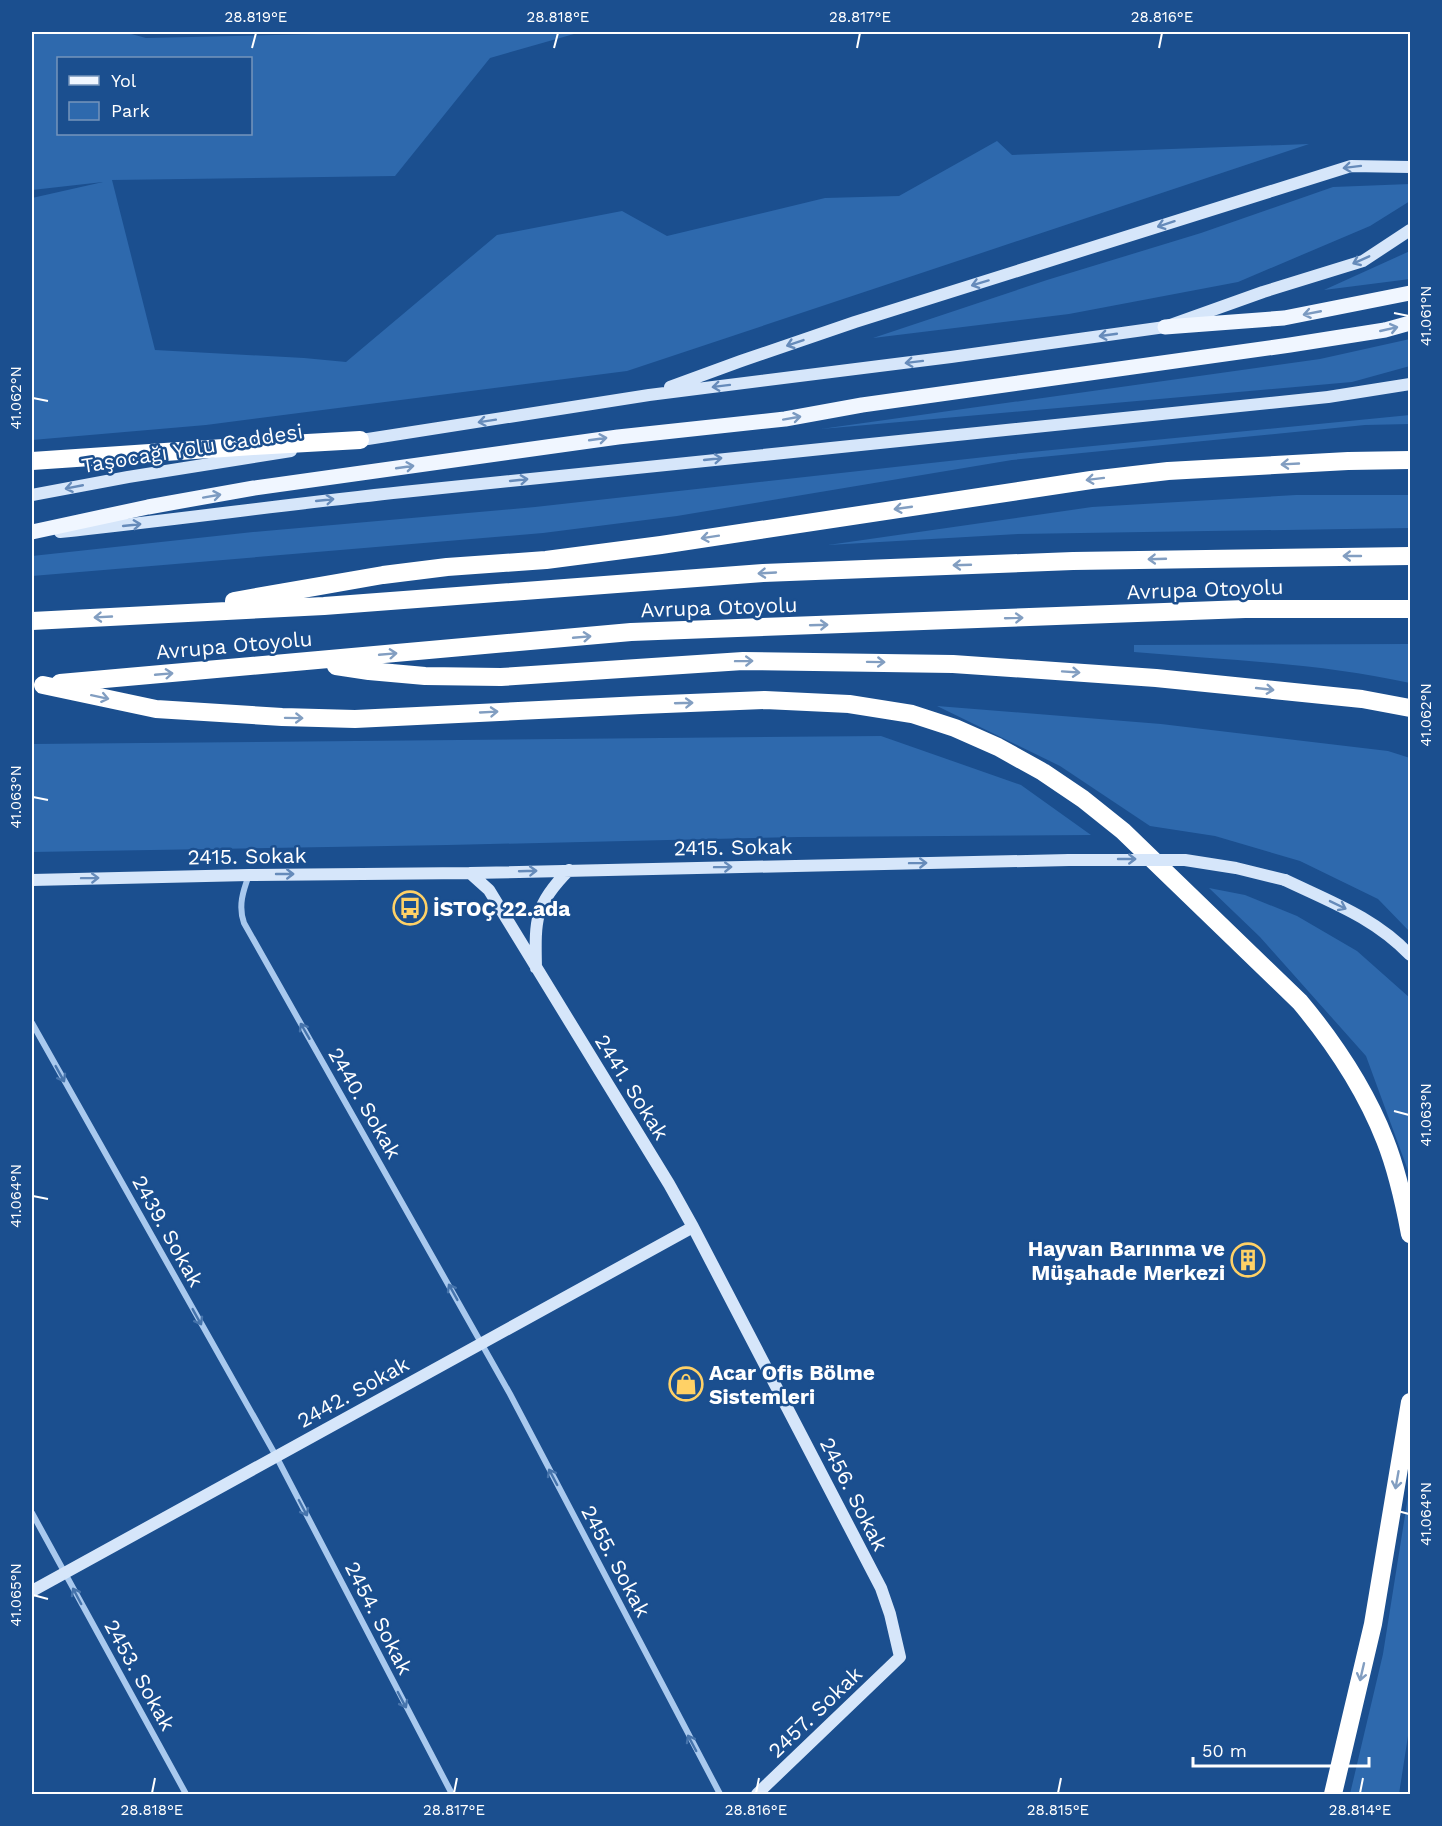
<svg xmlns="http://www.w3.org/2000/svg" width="1442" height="1826" viewBox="0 0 1442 1826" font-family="'Work Sans',sans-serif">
  <rect width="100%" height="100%" fill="#1b4f8f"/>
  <path fill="#2e69ad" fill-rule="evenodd" d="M32 32H124L146 38 359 33 361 32H581L490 58 395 176 112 180 155 350 304 358 346 362 497 235 622 211 667 236 825 198 899 196 997 141 1012 155 1309 144 627 371 206 425 32 440V198L103 182 32 190ZM250 58V134H58V58Z
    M1410 184V201L1370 226 1238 282 1069 314 873 338 1047 280 1201 233 1333 187Z
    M1410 251V279L1324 290Z
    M1410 339V366L1352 382 821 429 1320 359Z
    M1410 415V424L1365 425 1012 460 677 516 543 533 32 576V556L253 532 535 507 1012 454Z
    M1296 495H1410V528L1018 534 828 545 1092 507Z
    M1410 644V683C1320 663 1226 660 1134 652V645Z
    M937 706 1161 724 1388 751 1410 758V932L1378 899 1300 861 1215 836 1150 826 1060 766Z
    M881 736 1021 785 1091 835 800 837 448 845 32 852V744Z
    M1209 888 1245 895 1297 916 1357 951 1410 998V1176L1366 1056 1260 937Z
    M1410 1484V1723L1399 1794H1350L1383 1654Z"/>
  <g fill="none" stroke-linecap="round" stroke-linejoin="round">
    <path stroke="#a9c9ee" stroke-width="6" d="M249 875C243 891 238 906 244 923L510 1394 720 1794
      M32 1023 276 1456 452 1794
      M32 1513 186 1794"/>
    <path stroke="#d6e6fa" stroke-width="12" d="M670 387 741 361 855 322 1351 166 1410 167
      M355 441 649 395 951 357 1165 327 1263 292 1363 261 1410 230
      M32 495 128 477 291 451
      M60 532C174 520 289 504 403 492 712 459 1020 428 1328 397L1410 384
      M470 873 489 890 669 1184 693 1227 881 1588 890 1614 900 1657 757 1794
      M32 880 249 875 470 873 1069 860
      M1285 880C1331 902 1375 918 1410 955
      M536 968C535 920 534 905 569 870
      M32 1591 693 1227"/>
    <path stroke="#f0f6ff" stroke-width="15" d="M1165 327 1284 318 1410 293
      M32 532 148 507 254 488 618 437 785 419 862 405 1290 345 1385 330 1410 323"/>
    <path stroke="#fff" stroke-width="18" d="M32 461 253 446 360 440
      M234 601 383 575 447 567 546 560 661 545 1091 480 1168 471 1348 461 1410 460
      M32 621 324 606 763 573 1073 561 1410 556
      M336 666 369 671 425 676 501 677 743 661 953 664 1156 678 1362 699 1410 708
      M60 683 631 632 1245 609H1410
      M43 685 156 709 282 717 355 719 641 705 765 700 849 704 912 714 955 728 998 747 1043 772 1083 799 1123 831 1300 1002C1335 1044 1365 1089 1385 1140 1397 1170 1404 1202 1410 1234
      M1333 1794 1373 1624 1410 1402"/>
    <path stroke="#d6e6fa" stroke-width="12" d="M1069 860H1185L1236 868 1285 880"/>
  </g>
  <defs><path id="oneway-shaft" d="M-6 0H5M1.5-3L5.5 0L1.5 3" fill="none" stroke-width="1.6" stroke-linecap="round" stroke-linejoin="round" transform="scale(1.5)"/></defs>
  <g stroke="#668bba">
    <use href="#oneway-shaft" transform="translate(1352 167) rotate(173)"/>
    <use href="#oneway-shaft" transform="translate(1166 224) rotate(162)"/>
    <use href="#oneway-shaft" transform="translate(1361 260) rotate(156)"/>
    <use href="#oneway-shaft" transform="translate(980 283) rotate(163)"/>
    <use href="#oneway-shaft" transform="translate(1108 335) rotate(172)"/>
    <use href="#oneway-shaft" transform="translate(795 343) rotate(161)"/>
    <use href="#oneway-shaft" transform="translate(914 362) rotate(173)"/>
    <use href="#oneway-shaft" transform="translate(721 386) rotate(173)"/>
    <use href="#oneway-shaft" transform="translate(487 421) rotate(171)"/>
    <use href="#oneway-shaft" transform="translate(713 459) rotate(-6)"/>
    <use href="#oneway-shaft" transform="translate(519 480) rotate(-6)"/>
    <use href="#oneway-shaft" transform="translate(74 487) rotate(169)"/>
    <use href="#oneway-shaft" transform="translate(325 500) rotate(-6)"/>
    <use href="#oneway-shaft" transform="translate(132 525) rotate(-6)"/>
    <use href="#oneway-shaft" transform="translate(1127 859)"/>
    <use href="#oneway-shaft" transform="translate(918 863) rotate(-1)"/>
    <use href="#oneway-shaft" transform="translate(723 867) rotate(-1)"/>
    <use href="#oneway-shaft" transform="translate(528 871) rotate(-2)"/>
    <use href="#oneway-shaft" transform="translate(285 874)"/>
    <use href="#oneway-shaft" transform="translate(90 878) rotate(-1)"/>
    <use href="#oneway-shaft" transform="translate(1338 905) rotate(26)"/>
  </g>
  <g stroke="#7b9ac1">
    <use href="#oneway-shaft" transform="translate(1312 313) rotate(169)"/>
    <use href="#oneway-shaft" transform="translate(1389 329) rotate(-13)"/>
    <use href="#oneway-shaft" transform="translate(792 418) rotate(-10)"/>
    <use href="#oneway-shaft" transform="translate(598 439) rotate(-8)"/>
    <use href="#oneway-shaft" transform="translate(405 467) rotate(-8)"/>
    <use href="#oneway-shaft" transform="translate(212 496) rotate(-10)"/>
  </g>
  <g stroke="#829ec1">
    <use href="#oneway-shaft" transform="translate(1290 464) rotate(177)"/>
    <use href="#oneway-shaft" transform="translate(1095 479) rotate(173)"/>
    <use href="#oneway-shaft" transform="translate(903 508) rotate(172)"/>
    <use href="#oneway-shaft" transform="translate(710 537) rotate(171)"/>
    <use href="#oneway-shaft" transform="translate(1352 556) rotate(180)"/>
    <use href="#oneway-shaft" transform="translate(1157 559) rotate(178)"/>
    <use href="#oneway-shaft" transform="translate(962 565) rotate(178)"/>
    <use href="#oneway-shaft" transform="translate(767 573) rotate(177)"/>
    <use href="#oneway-shaft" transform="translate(103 617) rotate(177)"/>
    <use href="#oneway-shaft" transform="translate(1014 618) rotate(-2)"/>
    <use href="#oneway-shaft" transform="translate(819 625) rotate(-2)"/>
    <use href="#oneway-shaft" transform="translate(582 637) rotate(-5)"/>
    <use href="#oneway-shaft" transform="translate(388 654) rotate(-5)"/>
    <use href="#oneway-shaft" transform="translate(744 661) rotate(-1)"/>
    <use href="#oneway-shaft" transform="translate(876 662) rotate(1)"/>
    <use href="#oneway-shaft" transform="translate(1071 672) rotate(4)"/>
    <use href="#oneway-shaft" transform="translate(164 674) rotate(-5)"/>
    <use href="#oneway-shaft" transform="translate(1265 689) rotate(6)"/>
    <use href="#oneway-shaft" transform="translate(100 697) rotate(12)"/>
    <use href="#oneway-shaft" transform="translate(684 703) rotate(-2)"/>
    <use href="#oneway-shaft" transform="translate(489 712) rotate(-3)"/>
    <use href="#oneway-shaft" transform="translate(294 718) rotate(1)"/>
    <use href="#oneway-shaft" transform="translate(1397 1480) rotate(100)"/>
    <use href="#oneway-shaft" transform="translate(1362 1672) rotate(103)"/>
  </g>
  <g stroke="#4674ac">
    <use href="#oneway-shaft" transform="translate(305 1031) rotate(-120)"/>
    <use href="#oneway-shaft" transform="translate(60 1074) rotate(61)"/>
    <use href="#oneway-shaft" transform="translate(453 1292) rotate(-119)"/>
    <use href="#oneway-shaft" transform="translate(197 1317) rotate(61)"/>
    <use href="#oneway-shaft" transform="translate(553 1477) rotate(-118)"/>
    <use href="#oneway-shaft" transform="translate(303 1508) rotate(62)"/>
    <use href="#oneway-shaft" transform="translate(77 1596) rotate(-118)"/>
    <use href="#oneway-shaft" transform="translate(402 1700) rotate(62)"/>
    <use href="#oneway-shaft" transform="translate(692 1743) rotate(-118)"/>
  </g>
  <path fill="none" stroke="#fff" stroke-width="2" d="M252 48 256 33M554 48 558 33M857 48 860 33M1159 48 1162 33M1394 313 1409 316M33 398 48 401M1394 712 1409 715M33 797 48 800M1394 1111 1409 1115M33 1196 48 1199M1394 1510 1409 1514M33 1595 48 1599M152 1793 155 1778M454 1793 457 1778M756 1793 759 1778M1058 1793 1061 1778M1360 1793 1363 1778"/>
  <defs>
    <g id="bus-ring" transform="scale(1.725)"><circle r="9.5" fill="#1b4f8f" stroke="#ffd166" stroke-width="1.5"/><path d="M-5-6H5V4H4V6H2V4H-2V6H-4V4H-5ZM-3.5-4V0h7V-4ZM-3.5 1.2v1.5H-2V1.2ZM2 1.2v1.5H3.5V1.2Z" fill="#ffd166"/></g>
    <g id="building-ring" transform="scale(1.725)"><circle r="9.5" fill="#1b4f8f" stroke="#ffd166" stroke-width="1.5"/><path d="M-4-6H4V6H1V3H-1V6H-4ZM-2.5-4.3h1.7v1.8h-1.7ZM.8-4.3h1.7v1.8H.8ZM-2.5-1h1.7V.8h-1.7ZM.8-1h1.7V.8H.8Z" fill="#ffd166"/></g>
    <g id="shop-ring" transform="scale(1.725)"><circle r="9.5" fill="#1b4f8f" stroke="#ffd166" stroke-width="1.5"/><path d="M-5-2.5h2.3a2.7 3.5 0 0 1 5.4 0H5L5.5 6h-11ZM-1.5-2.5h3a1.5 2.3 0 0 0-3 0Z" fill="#ffd166"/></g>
  </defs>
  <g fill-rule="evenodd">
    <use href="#bus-ring" x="410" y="908"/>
    <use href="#building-ring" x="1248" y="1260"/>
    <use href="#shop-ring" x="686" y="1384"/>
  </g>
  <g text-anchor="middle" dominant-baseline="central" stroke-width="5" stroke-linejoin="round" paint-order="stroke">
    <g font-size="21" fill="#fff" stroke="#1b4f8f">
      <text transform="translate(192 448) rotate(-9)">Taşocağı Yolu Caddesi</text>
      <text transform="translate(1205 589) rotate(-2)">Avrupa Otoyolu</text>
      <text transform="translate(719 607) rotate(-2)">Avrupa Otoyolu</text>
      <text transform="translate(234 645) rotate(-5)">Avrupa Otoyolu</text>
      <text transform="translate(733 847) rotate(-1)">2415. Sokak</text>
      <text transform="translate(247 856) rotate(-1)">2415. Sokak</text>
      <text transform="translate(632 1087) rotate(58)">2441. Sokak</text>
      <text transform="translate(365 1103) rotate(60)">2440. Sokak</text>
      <text transform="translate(168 1231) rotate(61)">2439. Sokak</text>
      <text transform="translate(353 1392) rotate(-29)">2442. Sokak</text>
      <text transform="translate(854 1494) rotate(63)">2456. Sokak</text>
      <text transform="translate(616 1561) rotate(62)">2455. Sokak</text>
      <text transform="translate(379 1618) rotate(63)">2454. Sokak</text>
      <text transform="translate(140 1675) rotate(61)">2453. Sokak</text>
      <text transform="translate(815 1712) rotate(-44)">2457. Sokak</text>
    </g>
    <g font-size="21" font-weight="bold" fill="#fff" stroke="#1b4f8f" text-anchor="start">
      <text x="433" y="908">İSTOÇ 22.ada</text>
      <text x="1225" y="1248" text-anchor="end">Hayvan Barınma ve<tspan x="1225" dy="24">Müşahade Merkezi</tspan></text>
      <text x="709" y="1372">Acar Ofis Bölme<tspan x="709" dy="24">Sistemleri</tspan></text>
    </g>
  </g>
  <rect width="1442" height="1826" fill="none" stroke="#1b4f8f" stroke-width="66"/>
  <rect x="57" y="57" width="195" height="78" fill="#1b4f8f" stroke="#7695bc" stroke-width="1.5"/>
  <rect x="69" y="76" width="30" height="9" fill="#f0f6ff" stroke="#7695bc" stroke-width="1.5"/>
  <text x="111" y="87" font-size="18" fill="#ffffff">Yol</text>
  <rect x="69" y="102" width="30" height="18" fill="#2e69ad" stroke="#7695bc" stroke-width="1.5"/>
  <text x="111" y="117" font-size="18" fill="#ffffff">Park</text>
  <path d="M1193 1757v9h176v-9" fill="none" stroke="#ffffff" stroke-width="3"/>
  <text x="1202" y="1757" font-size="18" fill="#ffffff" stroke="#1b4f8f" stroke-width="4.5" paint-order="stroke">50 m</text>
  <rect x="33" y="33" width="1376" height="1760" fill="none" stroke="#fff" stroke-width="2"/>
  <g font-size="15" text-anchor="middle" fill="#fff">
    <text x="256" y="22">28.819°E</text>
    <text x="558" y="22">28.818°E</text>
    <text x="860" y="22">28.817°E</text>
    <text x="1162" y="22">28.816°E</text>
    <text transform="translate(1426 316) rotate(-90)" y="5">41.061°N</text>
    <text transform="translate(16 398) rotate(-90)" y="5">41.062°N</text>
    <text transform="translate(1426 715) rotate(-90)" y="5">41.062°N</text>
    <text transform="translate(16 797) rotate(-90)" y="5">41.063°N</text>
    <text transform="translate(1426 1115) rotate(-90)" y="5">41.063°N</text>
    <text transform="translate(16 1196) rotate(-90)" y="5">41.064°N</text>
    <text transform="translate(1426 1514) rotate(-90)" y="5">41.064°N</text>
    <text transform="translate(16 1595) rotate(-90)" y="5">41.065°N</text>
    <text x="152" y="1815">28.818°E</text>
    <text x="454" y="1815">28.817°E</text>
    <text x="756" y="1815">28.816°E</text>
    <text x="1058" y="1815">28.815°E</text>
    <text x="1360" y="1815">28.814°E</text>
  </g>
</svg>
